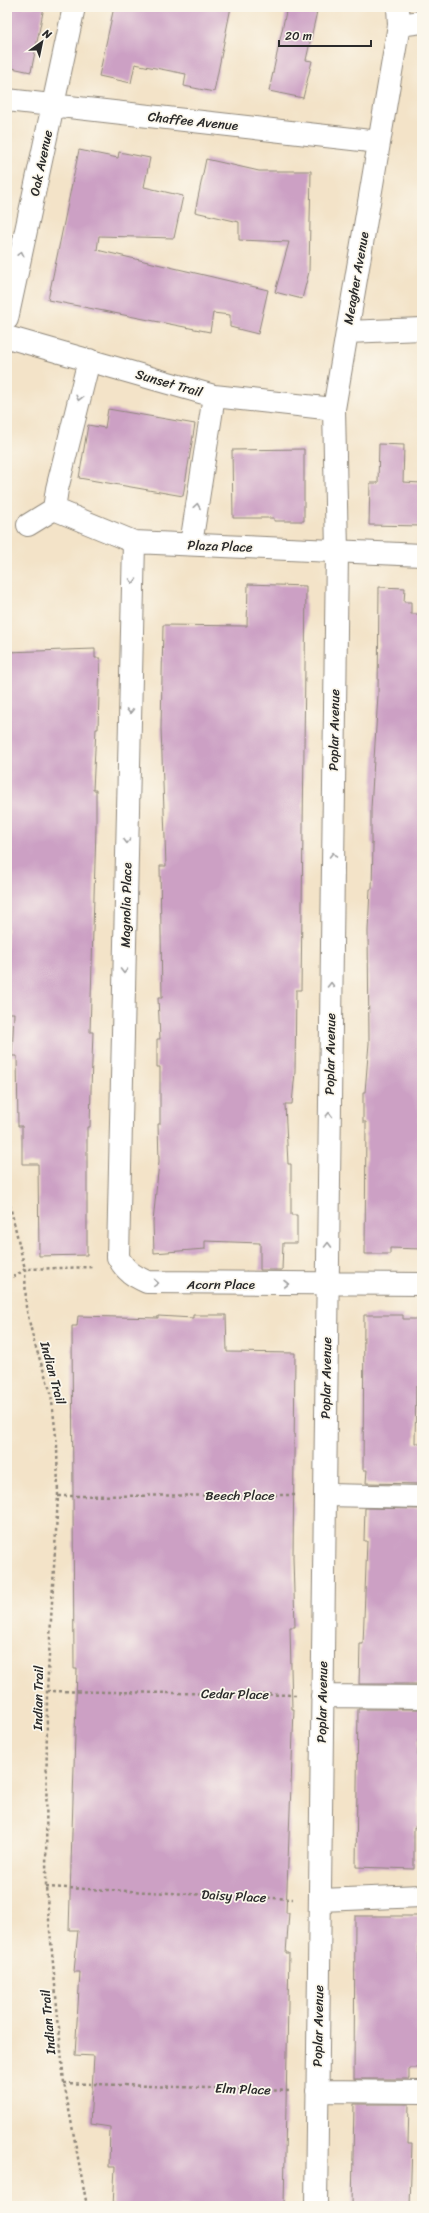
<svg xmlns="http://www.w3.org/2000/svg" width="429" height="2213" viewBox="0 0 429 2213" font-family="Sriracha,sans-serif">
  <rect width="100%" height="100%" fill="#fbf7ec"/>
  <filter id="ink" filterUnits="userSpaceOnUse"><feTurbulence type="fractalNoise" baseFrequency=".025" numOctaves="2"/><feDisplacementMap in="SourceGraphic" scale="8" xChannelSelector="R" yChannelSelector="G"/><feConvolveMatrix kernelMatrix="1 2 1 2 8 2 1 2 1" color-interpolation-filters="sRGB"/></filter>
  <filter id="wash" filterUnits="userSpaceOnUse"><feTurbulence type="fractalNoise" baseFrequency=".012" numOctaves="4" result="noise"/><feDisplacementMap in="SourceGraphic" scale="16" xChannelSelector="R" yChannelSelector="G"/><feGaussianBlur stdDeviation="0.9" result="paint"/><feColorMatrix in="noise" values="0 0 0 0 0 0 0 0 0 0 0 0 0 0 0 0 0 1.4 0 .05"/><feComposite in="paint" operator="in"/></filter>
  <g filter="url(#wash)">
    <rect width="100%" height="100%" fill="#f3e3c8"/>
    <g id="blocks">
      <path fill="#cca0c4" d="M11 7H44L31 72 7 67V28Z
        M114 7H231L214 92 184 86 186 74 135 64 131 83 99 76Z
        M287 7H318L306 60 312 61 303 98 269 91Z
        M79 150 118 158 119 152 150 158 144 187 183 196 174 238 99 236 97 250 268 290 258 334 230 327V315L213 313 210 332 48 300Z
        M206 159 259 171H311L309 272 302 299 275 292 289 242 239 240V222L195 212Z
        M108 409 195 424 183 496 79 478 88 425 105 428Z
        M379 444 404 445 403 482 422 483V526L369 525 370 483H378Z
        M304 449V521H274V518H233L232 450Z
        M248 584 306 586 301 990H296L295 1072 292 1104H285L288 1164H291V1215H297V1243H283L282 1270H260V1243L205 1241V1249L154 1253 153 1222 159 1162 158 1124H160V1067H157V1039H160L158 998H162L160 866H166L161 728 163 625 247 626Z
        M379 587 405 588 404 602H411V614H422L420 1013H422V1249L390 1248V1254H365L366 1122H363V1092H365L369 1043 368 931 370 889H372L373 844 371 843V808L378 695Z
        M95 649V658H100L98 729H96L93 790H96V828L90 1032H93L91 1090 90 1127H87V1255L39 1256 38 1164H22V1126H18L17 1056H12L14 1013H7V652Z
        M193 1315H226L227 1352 295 1353 293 1558 295 1627H290L292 1709H294L286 1913H289L286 1953H289L284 2206H113L115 2167H109L110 2127 90 2124 94 2056 75 2055 80 1972H74L78 1930H69L77 1669H74L72 1326H77L78 1316 158 1318V1316L193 1318Z
        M364 1315H403V1319H420L419 1362H422V1386L416 1387 415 1443H422V1484L366 1483 367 1470H363Z
        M365 1508 422 1509V1684H359L360 1644H363L367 1541H364Z
        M358 1709H421V1740H418V1828L414 1827V1869L356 1867Z
        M355 1916H418L420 1993H421L419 2068H409V2079H354Z
        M354 2104H409L408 2144H412L410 2206H352Z"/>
    </g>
  </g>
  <g filter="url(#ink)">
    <use href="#blocks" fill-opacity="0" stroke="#8f877a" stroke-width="1"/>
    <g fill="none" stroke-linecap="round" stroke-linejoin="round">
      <g stroke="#8f877a" stroke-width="24">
        <path id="minor" d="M399 25 422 22
          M7 100 379 142
          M7 319 74 7
          M347 332 422 329
          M7 337 214 396 334 409
          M54 509 57 489 89 360
          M28 525 54 509 134 542 422 555
          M134 542 118 1257C125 1271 134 1276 147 1282L422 1284
          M191 544 214 396
          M325 1495 422 1497
          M322 1696 422 1697
          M320 1900 422 1896
          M317 2091 422 2092
          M316 2206 337 551 334 409 399 25 398 7"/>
      </g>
      <path stroke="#8f877a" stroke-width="2.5" stroke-dasharray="3 3" stroke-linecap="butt" d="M7 1193 25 1269 26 1307 34 1342 51 1393 57 1445 58 1496 47 1691 46 1887 64 2083 87 2206
        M7 1277 16 1276 25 1269 94 1267
        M58 1496 297 1495
        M47 1691 297 1695
        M46 1887 293 1899
        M64 2083 291 2091"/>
      <use href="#minor" stroke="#fff" stroke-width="22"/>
    </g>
    <defs><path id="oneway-chevron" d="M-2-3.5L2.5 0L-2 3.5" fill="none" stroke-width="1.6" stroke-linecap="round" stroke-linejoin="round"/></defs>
    <g stroke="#a0a0a0">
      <use href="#oneway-chevron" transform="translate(21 254) rotate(-78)"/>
      <use href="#oneway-chevron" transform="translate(79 398) rotate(104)"/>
      <use href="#oneway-chevron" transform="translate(197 506) rotate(-81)"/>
      <use href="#oneway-chevron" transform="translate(133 581) rotate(91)"/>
      <use href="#oneway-chevron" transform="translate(130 711) rotate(91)"/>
      <use href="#oneway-chevron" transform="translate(127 841) rotate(91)"/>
      <use href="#oneway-chevron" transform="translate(333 855) rotate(-89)"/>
      <use href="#oneway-chevron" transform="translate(124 971) rotate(91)"/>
      <use href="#oneway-chevron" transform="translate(331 985) rotate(-89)"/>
      <use href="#oneway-chevron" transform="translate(329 1115) rotate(-89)"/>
      <use href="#oneway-chevron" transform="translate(328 1245) rotate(-89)"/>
      <use href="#oneway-chevron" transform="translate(156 1283) rotate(4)"/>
      <use href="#oneway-chevron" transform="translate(286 1284)"/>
    </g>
  </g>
  <g text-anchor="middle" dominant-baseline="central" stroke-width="3.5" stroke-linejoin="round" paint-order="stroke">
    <g font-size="13" fill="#2b2b2b" stroke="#fbf7ec">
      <text transform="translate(193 121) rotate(6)">Chaffee Avenue</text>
      <text transform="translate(41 163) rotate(-78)">Oak Avenue</text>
      <text transform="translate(356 278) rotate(-80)">Meagher Avenue</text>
      <text transform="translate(169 383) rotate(16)">Sunset Trail</text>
      <text transform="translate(220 546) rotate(2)">Plaza Place</text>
      <text transform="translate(334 730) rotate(-89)">Poplar Avenue</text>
      <text transform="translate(126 905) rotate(-89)">Magnolia Place</text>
      <text transform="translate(330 1054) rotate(-89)">Poplar Avenue</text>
      <text x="221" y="1284">Acorn Place</text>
      <text transform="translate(53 1373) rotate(75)">Indian Trail</text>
      <text transform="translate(326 1378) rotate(-89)">Poplar Avenue</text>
      <text x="240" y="1495">Beech Place</text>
      <text transform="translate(235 1694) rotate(1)">Cedar Place</text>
      <text transform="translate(38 1698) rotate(-89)">Indian Trail</text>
      <text transform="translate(322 1702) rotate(-89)">Poplar Avenue</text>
      <text transform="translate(234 1896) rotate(3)">Daisy Place</text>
      <text transform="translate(48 2022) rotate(-95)">Indian Trail</text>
      <text transform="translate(318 2026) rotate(-89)">Poplar Avenue</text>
      <text transform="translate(243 2089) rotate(2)">Elm Place</text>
    </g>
  </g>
  <rect width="429" height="2213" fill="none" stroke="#fbf7ec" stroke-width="24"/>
  <g transform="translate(42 42) rotate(33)" stroke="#fbf7ec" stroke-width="3" paint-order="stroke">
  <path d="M0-3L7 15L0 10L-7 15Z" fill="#2b2b2b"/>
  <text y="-6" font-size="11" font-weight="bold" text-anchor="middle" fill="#2b2b2b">N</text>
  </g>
  <path d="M279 40v6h92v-6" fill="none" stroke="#2b2b2b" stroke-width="2"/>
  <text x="285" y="40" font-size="12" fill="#2b2b2b" stroke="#fbf7ec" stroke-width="3" paint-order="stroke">20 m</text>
</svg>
